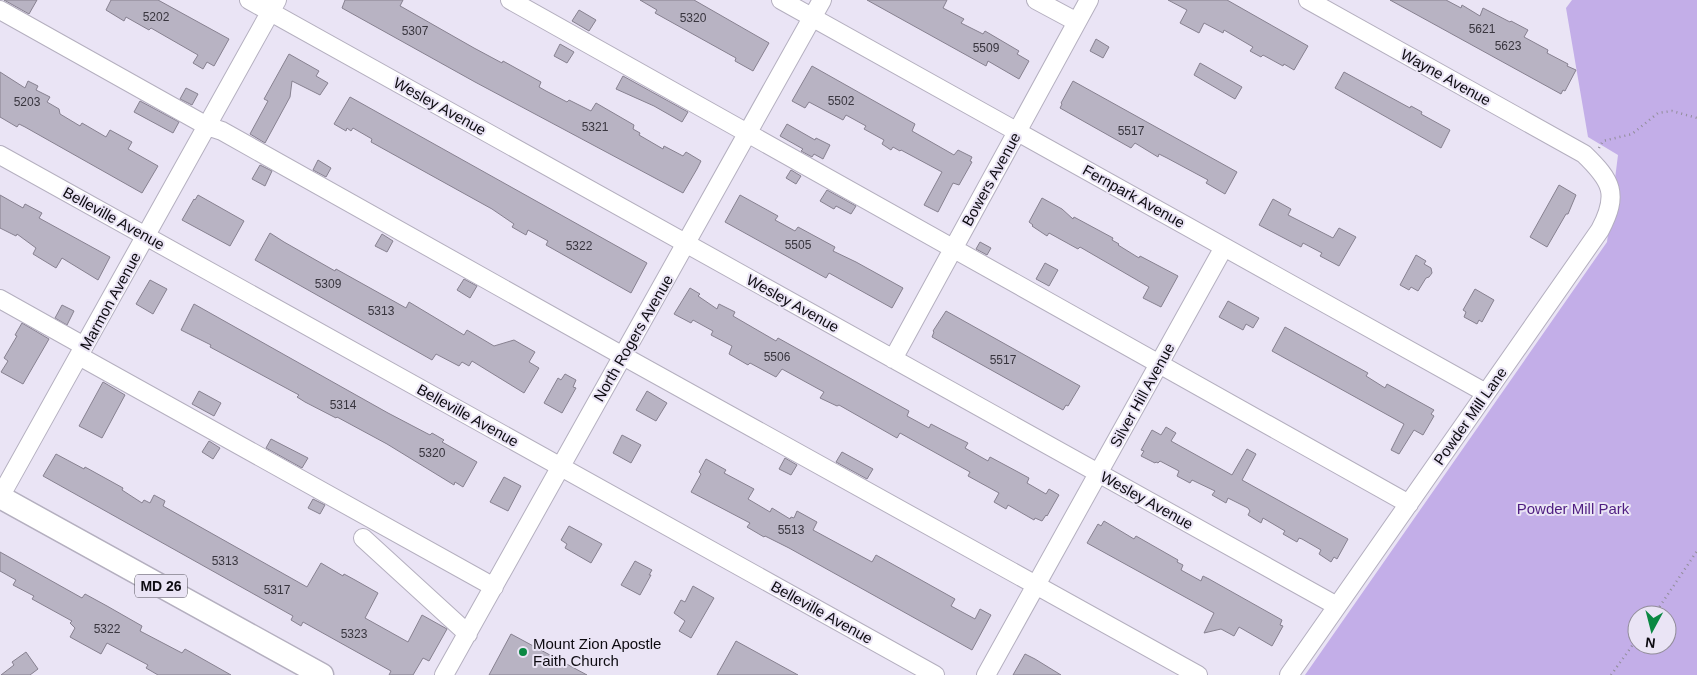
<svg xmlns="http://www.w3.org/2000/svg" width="1697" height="675" font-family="Arial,sans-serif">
<rect width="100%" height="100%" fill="#eae4f5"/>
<path fill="#c3aee8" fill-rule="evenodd" d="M1572,0H1697V675H1305L1607,242L1618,155L1588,137L1566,8ZM1637,615H1667V645H1637Z"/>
<path fill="#b8b3c3" stroke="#878190" d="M4,0H37L29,14Z
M111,0H158L229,39L214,66L207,62L203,69L193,63L198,55L151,28L149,30L126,17L124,21L106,10Z
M345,0H403L400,6L402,7L474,48L502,63L503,61L541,82L539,87L546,91L567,102L569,100L591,111L596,103L634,125L633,129L640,133L639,135L663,149L664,146L683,156L686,152L701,161L697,169L683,193L475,82L342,8Z
M640,0H694L769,43L753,71L735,61L736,58L655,13L657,10Z
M867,0H947L943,8L964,19L961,23L983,34L985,31L1019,51L1017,54L1029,61L1019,79L988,61L986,66Z
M1168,0H1227L1308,46L1294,70L1284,64L1283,66L1263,55L1261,57L1250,51L1253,47L1224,30L1223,33L1204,23L1199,33L1180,23L1187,10Z
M1390,0H1446L1461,8L1462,5L1480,16L1483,8L1510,22L1511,21L1528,30L1524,37L1548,50L1547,53L1568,64L1567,66L1576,70L1565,91L1563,90L1561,94Z
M579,10L596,20L589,31L572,21Z
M1096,39L1109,47L1103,58L1090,51Z
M560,44L574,52L567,63L554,56Z
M289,54L319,71L316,76L328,83L320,95L292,81L290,97L265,143L250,134L268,101L264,99Z
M1200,63L1242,87L1235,99L1194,75Z
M812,66L915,124L912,131L954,155L958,150L972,157L970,161L972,162L959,185L953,183L938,212L924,205L942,172L901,150L900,151L893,147L891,150L882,144L884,140L864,129L866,126L846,115L843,120L809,102L805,108L792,101Z
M0,72L25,88L28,81L38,86L36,90L50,97L47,102L59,109L60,114L80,126L82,123L106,137L110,130L132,142L128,149L158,166L142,193L25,127L19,124L17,127L0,117Z
M1344,72L1410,108L1411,106L1422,112L1421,114L1450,130L1441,148L1335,88Z
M623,76L688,112L682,122L654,106L616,89Z
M1073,81L1237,172L1225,194L1206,183L1208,180L1167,158L1159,154L1158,157L1135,143L1131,148L1060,108L1062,104L1061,103Z
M186,88L198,94L192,105L180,99Z
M350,97L647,263L631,293L546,245L548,241L528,230L526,235L512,227L514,224L492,209L371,142L372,139L353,128L351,131L347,128L346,131L334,124Z
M140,101L179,122L173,133L134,112Z
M787,124L815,140L816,138L830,145L823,159L814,154L812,157L801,151L803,149L780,136Z
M318,160L331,168L326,177L313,170Z
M260,165L272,171L265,186L252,179Z
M791,170L801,176L796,184L786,178Z
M1559,185L1576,195L1568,214H1566L1547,247L1530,237Z
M827,190L856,206L851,214L836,206L834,209L832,208L820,201Z
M0,195L23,208L25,204L42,213L39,218L110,257L98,280L62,258L56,268L33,254L36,248L17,234L16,236L0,228Z
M198,195L244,221L230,246L182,220L194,199L195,200Z
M740,195L778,216L775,220L795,231L798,227L835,247L833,251L856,262L903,288L892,308L829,273L826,278L725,222Z
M1042,198L1062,209L1073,219L1074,217L1113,238L1112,240L1119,244L1118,245L1139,258L1140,256L1178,276L1161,307L1143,298L1149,287L1080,247L1078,249L1049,233L1047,236L1032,226L1033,225L1029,222Z
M1273,199L1291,209L1288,215L1333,238L1339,228L1356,237L1339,266L1320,256L1322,253L1303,243L1301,247L1259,225Z
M270,233L284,242L335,271L336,269L406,308L409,302L464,335L467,330L494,346L514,340L535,352L529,362L539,368L524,393L472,361L469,366L462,362L459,366L436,354L432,360L255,260Z
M382,234L393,241L387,252L375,246Z
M980,242L991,248L987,255L976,249Z
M1416,255L1426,261L1424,264L1431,268L1432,273L1429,277L1426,278L1418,291L1411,287L1409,290L1400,285Z
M1045,263L1058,270L1049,286L1036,279Z
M464,279L477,286L470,298L457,290Z
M150,280L167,289L153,314L136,304Z
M690,288L700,294L698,296L717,309L719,304L735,312L733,316L776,341L778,338L909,411L907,416L929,428L931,424L952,435L968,443L965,448L988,461L990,457L1018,472L1029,478L1027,483L1046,494L1049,489L1059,495L1047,516L1046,515L1042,521L1035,518L1034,520L1008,505L1006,509L994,502L999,493L968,476L970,472L900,433L897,438L839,405L837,406L820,398L824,392L782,369L776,377L750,363L748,365L729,354L732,346L711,335L713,331L693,320L691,323L674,314Z
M1475,289L1494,300L1482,322L1479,320L1477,324L1464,317L1466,312L1463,310Z
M1228,301L1259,318L1253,328L1246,324L1243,330L1219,317Z
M194,304L388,413L430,435L432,433L444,440L442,442L477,462L463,487L455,482L454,485L387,444L337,417L336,418L305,402L297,397L299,395L210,347L211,345L181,330Z
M62,305L74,311L67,325L55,318Z
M946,311L1080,386L1068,406L1066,405L1063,410L932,337L934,332L933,331Z
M22,323L49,339L23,384L1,372L8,361L4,358L17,336L15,335Z
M1285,327L1368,373L1366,376L1385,388L1387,384L1434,410L1431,414L1434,416L1423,435L1414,430L1399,454L1391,450L1404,424L1272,351Z
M565,374L576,380L573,387L576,388L562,413L544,403L558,378L561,380Z
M103,382L125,395L102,438L79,426Z
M199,391L221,403L214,416L192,404Z
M647,391L667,403L656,421L636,410Z
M1166,427L1176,433L1171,441L1232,475L1247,449L1256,454L1242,480L1348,539L1337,559L1334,557L1331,562L1319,554L1321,550L1302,539L1299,538L1297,542L1283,534L1285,531L1263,518L1261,523L1248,515L1250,511L1248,508L1228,498L1226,503L1212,495L1215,491L1192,480L1190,483L1177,476L1179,471L1160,461L1158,463L1156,462L1155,463L1141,456L1144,451L1141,450L1152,430L1161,435Z
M622,435L641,445L631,463L613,453Z
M271,439L308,458L302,468L266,448Z
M209,441L220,448L213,459L202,452Z
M842,452L873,469L867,479L836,462Z
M56,454L84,469L85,467L114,483L123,488L122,490L142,503L144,500L150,503L154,495L165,501L163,506L307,587L321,563L343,576L344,574L355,580L378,593L365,618L408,642L422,615L447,629L429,661L423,658L413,675H389L391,671L303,622L301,626L291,620L293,616L43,476Z
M785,458L797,465L791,475L779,469Z
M706,459L726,470L724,473L754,489L748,499L770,512L772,508L790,519L791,517L794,518L797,511L817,522L813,530L872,562L876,555L921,580L955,599L951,606L975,619L980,609L991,615L972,650L789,548L765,536L764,537L747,527L750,523L691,492L701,474L699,472Z
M504,477L521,486L508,511L490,502Z
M313,499L325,505L320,514L308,508Z
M1104,521L1134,539L1136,536L1178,560L1177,562L1183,565L1181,570L1201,581L1203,576L1209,579L1282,620L1280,625L1283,626L1272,646L1239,627L1234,636L1221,629L1204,633L1214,613L1087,543L1098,524L1101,526Z
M569,526L602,544L591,563L565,548L567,544L561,540Z
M0,552L82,598L85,594L107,606L142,626L140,631L182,653L185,649L231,675H158L146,668L148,665L107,643L101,654L70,637L75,628L70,623L72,621L32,599L34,596L13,585L16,580L0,571Z
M635,561L652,570L649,575H651L640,595L621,585Z
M693,586L714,598L691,638L679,631L685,621L674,613L681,600L685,602Z
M511,634L587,675H489Z
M736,641L798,675H717Z
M26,652L38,669L30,675H1L14,665L12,662Z
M1025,654L1035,659L1061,675H1013Z"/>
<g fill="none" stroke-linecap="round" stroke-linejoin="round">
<defs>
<path id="minor" d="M249,0L1337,606
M510,0L1409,504
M781,0L1486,393
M1036,0L1077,22
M0,10L207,126L222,131L623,356L1198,675
M0,155L935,675
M0,299L84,346
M79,356L494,587
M893,359L1089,0
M0,497L277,0
M363,538L468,634
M444,675L822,0
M986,675L1224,247
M1289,675L1600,230C1619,194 1612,181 1584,154L1308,0"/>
<path id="major" d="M0,497L322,675"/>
</defs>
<use href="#minor" stroke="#b4afbf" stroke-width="20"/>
<use href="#major" stroke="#b4afbf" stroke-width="25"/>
<path stroke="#918d99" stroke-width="2.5" stroke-dasharray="1 4" stroke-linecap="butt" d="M1599,148L1603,141L1632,134L1658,113L1672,111L1697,118
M1654,615L1697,551
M1611,675L1637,639"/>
<use href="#minor" stroke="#fff" stroke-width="18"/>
<use href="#major" stroke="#fff" stroke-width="22"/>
</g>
<circle fill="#0b8843" stroke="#eae4f5" stroke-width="2" cx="523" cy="652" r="5"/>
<g text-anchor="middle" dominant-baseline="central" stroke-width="4" stroke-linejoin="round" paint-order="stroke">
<g font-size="12" fill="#38353e">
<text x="156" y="17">5202</text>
<text x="693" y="18">5320</text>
<text x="1482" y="29">5621</text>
<text x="415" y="31">5307</text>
<text x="1508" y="46">5623</text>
<text x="986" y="48">5509</text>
<text x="841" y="101">5502</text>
<text x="27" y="102">5203</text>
<text x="595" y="127">5321</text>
<text x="1131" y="131">5517</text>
<text x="798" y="245">5505</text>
<text x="579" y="246">5322</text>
<text x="328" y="284">5309</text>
<text x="381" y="311">5313</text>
<text x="777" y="357">5506</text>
<text x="1003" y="360">5517</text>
<text x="343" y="405">5314</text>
<text x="432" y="453">5320</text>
<text x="791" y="530">5513</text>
<text x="225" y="561">5313</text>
<text x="277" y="590">5317</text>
<text x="107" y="629">5322</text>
<text x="354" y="634">5323</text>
</g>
<rect fill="#eae4f5" stroke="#4f4c55" stroke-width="1" x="135" y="574.5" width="52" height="23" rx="4"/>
<g font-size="14" font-weight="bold" fill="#0d0b11">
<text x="161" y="586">MD 26</text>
</g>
<g font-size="15" fill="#0d0b11" stroke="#eae4f5">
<text transform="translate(1446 77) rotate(29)">Wayne Avenue</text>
<text transform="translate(440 106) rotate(29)">Wesley Avenue</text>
<text transform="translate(991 179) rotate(-61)">Bowers Avenue</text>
<text transform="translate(1134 196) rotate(29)">Fernpark Avenue</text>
<text transform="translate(114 218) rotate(29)">Belleville Avenue</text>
<text transform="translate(110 301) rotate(-61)">Marmon Avenue</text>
<text transform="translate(793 303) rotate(29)">Wesley Avenue</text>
<text transform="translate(633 338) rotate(-60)">North Rogers Avenue</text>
<text transform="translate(1142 395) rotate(-61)">Silver Hill Avenue</text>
<text transform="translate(468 415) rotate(29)">Belleville Avenue</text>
<text transform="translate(1470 416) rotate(-55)">Powder Mill Lane</text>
<text transform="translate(1147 500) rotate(29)">Wesley Avenue</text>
<text transform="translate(822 612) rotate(29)">Belleville Avenue</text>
</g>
<g font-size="15" fill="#4e1d81" stroke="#eae4f5">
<text x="1573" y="508">Powder Mill Park</text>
</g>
<g font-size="15" fill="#0d0b11" stroke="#eae4f5" text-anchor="start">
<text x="533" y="643">Mount Zion Apostle<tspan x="533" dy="17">Faith Church</tspan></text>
</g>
</g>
<g transform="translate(1652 630) rotate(187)"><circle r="24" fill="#eae4f5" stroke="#928d9a"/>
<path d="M0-4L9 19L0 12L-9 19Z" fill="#0b8843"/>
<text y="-8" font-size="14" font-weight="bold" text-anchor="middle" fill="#0d0b11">N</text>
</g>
</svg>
